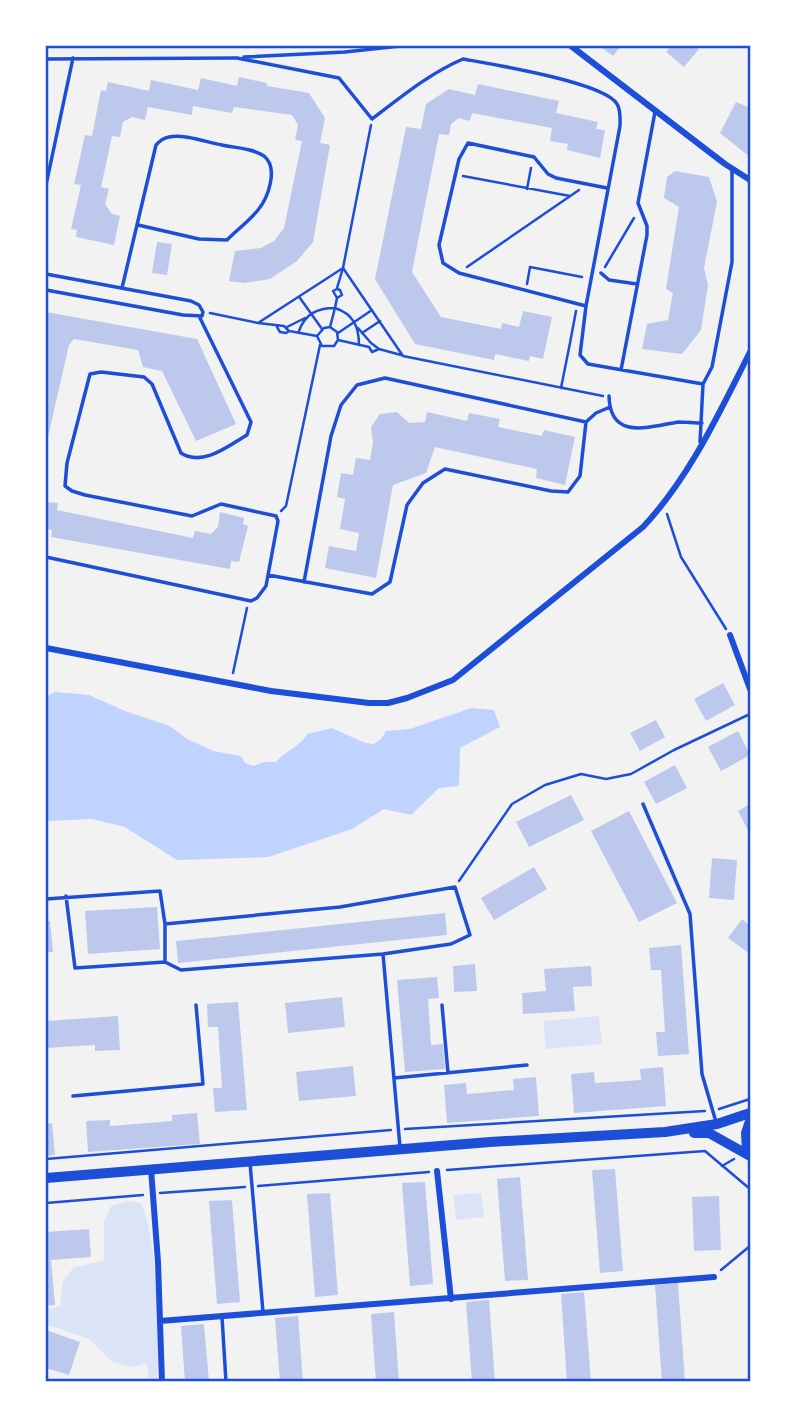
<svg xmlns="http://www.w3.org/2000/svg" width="796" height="1427" font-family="Helvetica,sans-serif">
<rect width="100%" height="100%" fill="#f2f2f2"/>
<path fill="#dbe4f7" d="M599,1016L602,1044L546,1049L543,1021Z
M481,1193L484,1217L456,1220L453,1195Z
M128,1201L141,1203C158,1237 159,1340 157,1381H149L147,1363L133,1367L112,1362L89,1339L46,1324V1310L60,1306L63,1282L73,1268L104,1260V1222L111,1206Z"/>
<path fill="#bfd3fe" d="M55,692L89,695L125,711L170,726L187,739L213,751L241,756L245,763L253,766L264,762H276C285,751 302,745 307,734L332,728L365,743L374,744L382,738L386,731L410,729L471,708L494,710L500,727L460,748L459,786L439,788L411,815L384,809L352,829L268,857L177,860L125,827L92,819L46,821V697Z"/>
<path fill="#bdc9ec" d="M599,46H621L613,56Z
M671,46H694L699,49L684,67L666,52Z
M239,77L267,83V86L309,93L325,118L320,143L330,145L313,242L297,261L270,279L244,283L229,281L235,251L261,248L274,241L284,228L302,141L295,140L298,125L292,115L234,107L232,113L193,106L192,115L148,107L145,120L132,117L123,122L120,137L112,136L101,187L109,189L105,204L112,214L120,216L114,245L76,237L77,230L71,229L81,185L74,184L85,135L92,136L101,90L106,91L108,82L149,91L151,80L198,90L201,78L237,86Z
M478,84L559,101L556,113L598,122L596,129L605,130L600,158L567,150L568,144L550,141L552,128L472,113L470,121L459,118L451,124L449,135L439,134L412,272L441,317L501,329L502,323L519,327L523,311L552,317L543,359L530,356L529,361L495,354L494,360L415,344L375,279L406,127L421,129L426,104L449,89L475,95Z
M736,102L750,108V157L720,133Z
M675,171L709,177L717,202L704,268L708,285L701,330L682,354L642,349L647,324L668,320L673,293L666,289L679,207L664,198L667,177Z
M157,242L172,244L167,275L152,273Z
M46,312L197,339L236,424L196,441L162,371L143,367L138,350L74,339L69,345L46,445Z
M397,412L409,423L425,422L427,412L467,421L469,413L500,419L498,427L542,436L544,430L575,437L565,485L536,478L537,469L435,447L426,473L393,485L376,578L325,568L329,546L356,551L359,533L340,529L345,499L337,497L341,473L353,475L356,458L370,460L373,443L371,427L380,414Z
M46,502L58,503L57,510L193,538L195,531L211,534L218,527L220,512L244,518L243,524L248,526L239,562L231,561L230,569L51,537L52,530L46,529Z
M723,683L735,705L706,721L694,699Z
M656,720L665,737L640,751L630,733Z
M738,731L750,755L721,771L708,747Z
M675,765L687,788L656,804L644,782Z
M571,795L584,820L529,847L516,822Z
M750,804V828L748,830L738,811Z
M629,811L677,903L639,922L591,831Z
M712,858L737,860L734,900L709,898Z
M534,867L547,889L494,920L481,898Z
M157,907L160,949L88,954L85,911Z
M445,913L447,935L178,963L176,941Z
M742,919L750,926V954L728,938Z
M46,921H50L53,952H46Z
M681,945L689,1054L658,1056L656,1032H665L661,970H651L649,948Z
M475,964L477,991L454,992L453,966Z
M591,966L592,986L573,987L575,1011L523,1014L522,993L546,991L544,969Z
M437,977L439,998L428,999L431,1045L443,1044L445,1069L405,1072L397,980Z
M342,997L345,1027L288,1033L285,1003Z
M238,1002L247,1110L215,1112L213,1088H222L218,1027H208L207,1004Z
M118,1016L120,1050L95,1051V1045L46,1048V1021Z
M353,1066L356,1096L299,1101L296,1072Z
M663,1067L666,1106L574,1113L571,1074L594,1072L595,1083L641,1080L640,1069Z
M536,1077L539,1116L447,1123L444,1085L466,1083L467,1094L514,1090L513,1079Z
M197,1113L200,1144L88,1152L86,1121L110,1120V1126L172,1121V1115Z
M52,1123L55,1155L46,1156V1124Z
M615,1169L623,1271L600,1273L592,1170Z
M520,1177L528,1280L505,1281L497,1179Z
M425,1182L433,1284L410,1286L402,1183Z
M330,1193L338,1295L315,1297L307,1194Z
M719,1196L721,1250L694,1251L692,1197Z
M232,1200L240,1302L217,1304L209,1201Z
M89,1229L91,1257L51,1260L55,1305L46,1306V1232Z
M678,1283L685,1382H662L655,1285Z
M584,1292L591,1382H567L561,1294Z
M489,1300L495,1382H472L466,1302Z
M394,1312L399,1382H376L371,1314Z
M298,1316L303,1382H280L275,1318Z
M204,1324L209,1382H185L181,1326Z
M46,1330L80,1342L69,1375L46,1368Z"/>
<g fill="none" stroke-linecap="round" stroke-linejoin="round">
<path stroke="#1d4ed8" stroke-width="2.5" d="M371,125L343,268L403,356L603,396
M463,176L570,196
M527,189L531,168
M467,267L579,190
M605,267L634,218
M527,284L530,267L582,277
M337,288L343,268
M300,298L322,329
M337,298L342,295L340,290L337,289L333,291L337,298L335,308C353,314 359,326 359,345
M210,313L258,323L343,268
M258,323L284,326L289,331L317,336L322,346H334L338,340L369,347L372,352L379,349L401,355
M277,327L280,332L286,333L289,331
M287,327L305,318
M358,328L371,343L379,349
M299,331C305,314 317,308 335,308L330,327
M338,333L372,310
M362,333L380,321
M317,336L324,328L330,327L337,332L338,340
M570,343L576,311
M561,388L570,343
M281,511L286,506L320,345
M667,514L681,557L726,629
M233,673L247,608
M459,881L512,804L545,785L581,774L606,779L631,774L674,750L750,714
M719,1109L750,1099
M405,1129L705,1111
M46,1159L391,1130
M722,1166L734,1159
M447,1170L705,1151L750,1189
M258,1186L429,1172
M160,1193L245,1187
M46,1203L143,1195
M721,1270L750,1246"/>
<path stroke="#1d4ed8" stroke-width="3.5" d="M244,57L345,52L400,46
M237,58L339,78L372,119C401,97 430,73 463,59C491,64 604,82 617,104C621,110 620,119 620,126L586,306L580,355L588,364L703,384L700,442
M46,59L236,58
M46,185L73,58
M601,273L609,280L637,284
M46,274L191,301L199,305L203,312L202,316L183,315L46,290
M122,288L156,145C160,141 163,138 169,137C186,134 205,142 222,145C235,148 252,148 264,156C279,168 268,198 258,210C249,221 237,230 227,240L199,239L138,225
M586,306L459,273L443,263L439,245L459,159L468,143L534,157L548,174L556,178L607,188
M621,370L647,235V226L638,203L655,112
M703,384L712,367L732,262V169
M609,396C610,442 651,426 679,422C686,422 695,423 702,423
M46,557L251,601L257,598L266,586L278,521L276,516L221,504L192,516L85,495L72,491L65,486L67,463L90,374L101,372L144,377L152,384L181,453C203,467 228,446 247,435L251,422L199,316
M268,575L372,594L390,582L407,505L423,483L445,469L551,491L568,492L580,476L586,422L596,413L610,407
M304,582L331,436L341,405L357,385L385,378L586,422
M643,804L690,914L702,1074L716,1122
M66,896L75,968L165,962L181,970L383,954L451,944L470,935L455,887L340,907L165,924
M46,899L160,891L165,924V962
M383,954L400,1147
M442,1005L448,1073
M394,1078L527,1065
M73,1096L203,1084L196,1005
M250,1163L263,1312
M222,1317L226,1382"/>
<path stroke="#1d4ed8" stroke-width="6" d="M571,46L725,164L750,180
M730,635L750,689
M46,648L271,691L369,703H388L407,698L453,680L643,527C690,477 719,413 750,352
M151,1169L158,1262L162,1382
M437,1171L451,1299
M160,1321L714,1277"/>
<path stroke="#1d4ed8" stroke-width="10" d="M694,1133H709L750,1156
M747,1152L746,1133L750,1121
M46,1178L490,1142L665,1132L717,1124L750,1113"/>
</g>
<rect width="796" height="1427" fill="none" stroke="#ffffff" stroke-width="94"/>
<rect x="47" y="47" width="702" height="1333" fill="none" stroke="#1d4ed8" stroke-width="2.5"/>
</svg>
